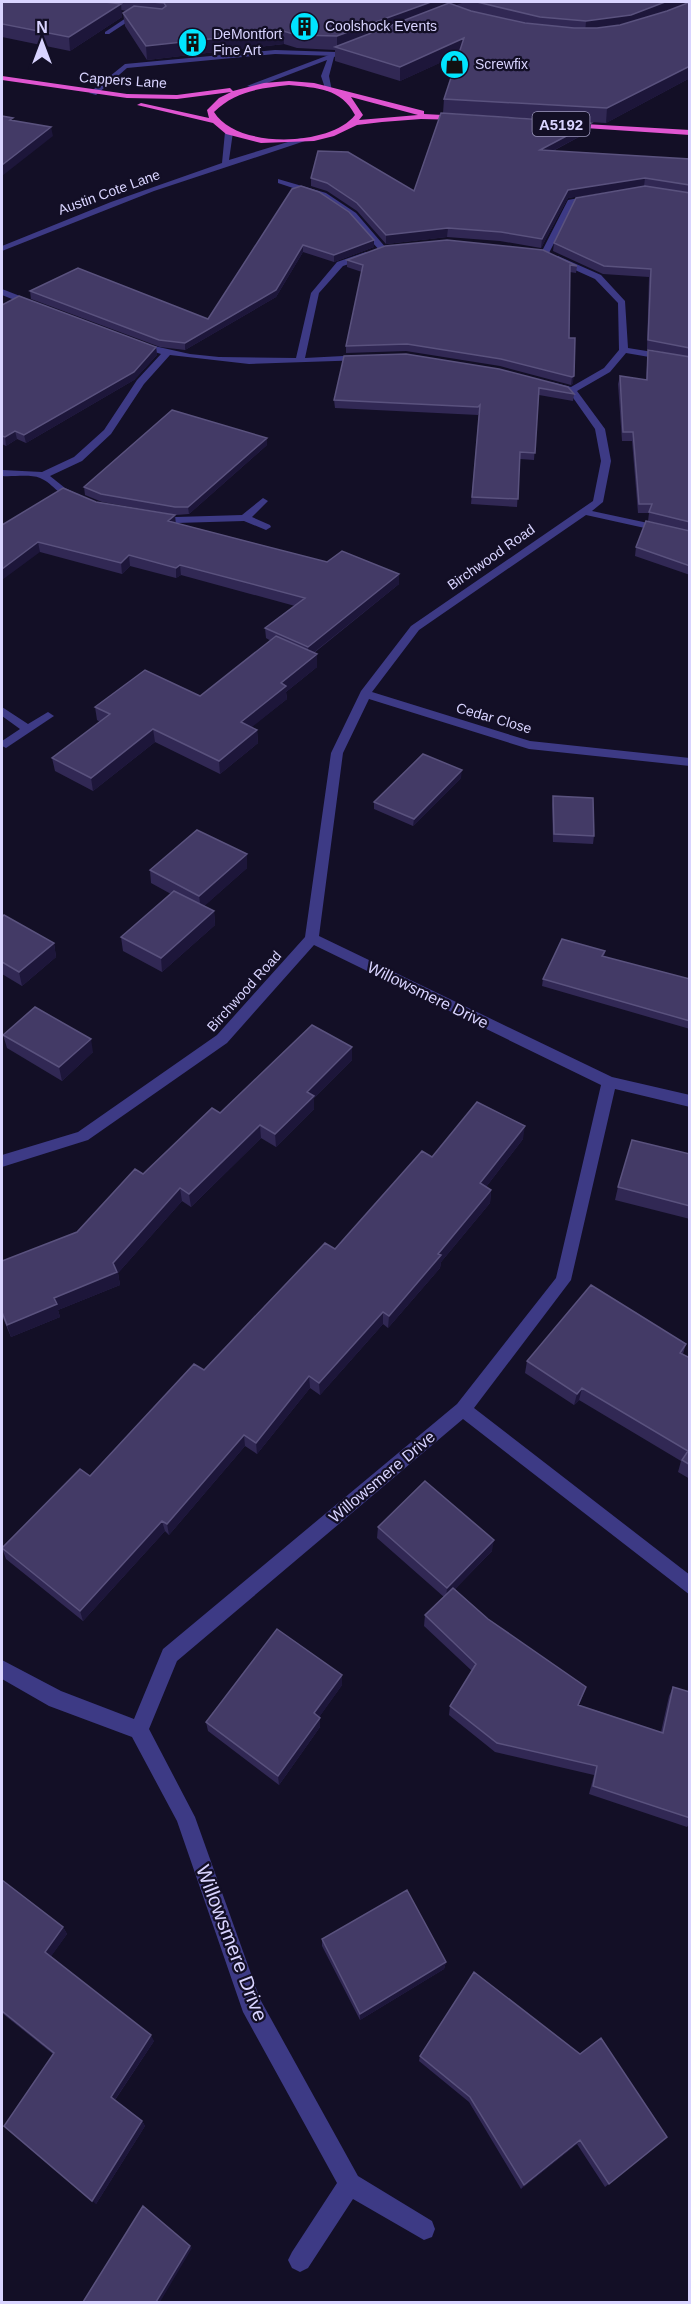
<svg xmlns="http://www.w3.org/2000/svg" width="691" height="2304" font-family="Helvetica,sans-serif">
<rect width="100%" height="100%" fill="#130f26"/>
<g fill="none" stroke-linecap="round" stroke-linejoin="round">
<path fill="#3d3a85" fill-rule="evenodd" d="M132,14L144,16L135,17L109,34H105V32Z
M275,50L336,52L339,54L336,56L275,54L127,68L96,95L89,93L125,64Z"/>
<path fill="#3d3a85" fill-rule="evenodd" d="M350,47L355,48L334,57L329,76L332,91H326L321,76L327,60L254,88L247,86Z
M278,179L326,193L356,213L387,249L380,251L350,217L320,197L278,183Z
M595,195L599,197L598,199L574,204L549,253L542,255L541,253L568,200Z
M366,252L370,255L369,257L343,266L319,293L305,358L362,355L365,356V360L249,364L170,355L144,384L111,434L82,461L50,476L65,488L82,496V500C63,503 55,484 40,478C30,474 13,477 2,476V470L42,472L74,457L104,430L137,380L161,354L136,346V342L190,354L219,357L296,358L311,293L337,262Z
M558,256L601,275L625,301L628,348L690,358V364L626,353L610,372L577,391L605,429L611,461L603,502L592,511L690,532V538L586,515L419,630L372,692L530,741L690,758V766L529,749L369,699L343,753L319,936L612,1077L690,1095V1107L615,1089L571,1280L474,1408L690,1575V1595L463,1419L177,1661L149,1729L195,1817L260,1999L358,2176L432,2221L435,2229L432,2237L424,2240L353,2199L308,2268L300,2272L292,2268L288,2260L292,2252L337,2183L243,2012L177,1821L132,1737L49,1706L2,1679V1660L61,1691L134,1719L163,1649L457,1404L556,1278L601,1085L314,945L227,1043L88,1140L2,1167V1155L78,1132L217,1035L305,937L331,753L361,691L411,626L593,501L601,461L595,429L569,392L546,385L551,382L571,387L604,368L619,350L618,303L595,279L555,261L554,259Z
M2,289L38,303L39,305L32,307L2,295Z
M263,498L268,501L252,517L270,525L271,527L266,530L244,521L176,523L151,517L156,514L176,517L242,515Z
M2,707L28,724L48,712L54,716L6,748L2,746V741L20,729L2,716Z"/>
<path fill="#3d3a85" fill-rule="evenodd" d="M229,130L233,132L229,160L301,138L308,140L154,191L2,251V246L111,202L222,163L225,132Z"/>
<path fill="#e055d1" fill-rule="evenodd" d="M2,76L127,94L177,95L230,88L233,91L264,83L289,81L314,83L424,111V114L461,116L465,118L461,120L421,119L382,122L357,125L334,136L314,141L261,143L226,134L213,123L137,105L141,103L209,118L207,110L219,98L231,92L177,99L127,98L2,80ZM289,85C317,88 341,88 355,115C330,147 236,149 214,112C235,91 261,88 289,85ZM351,97L418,115L359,120L363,115Z
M567,123L690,130V135L570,127L566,125Z"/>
</g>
<path fill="#312854" d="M2,2H690V78L606,123L443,113L444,99L459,54L400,81L335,61V50L297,48L284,44L147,60L125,26L123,13L127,11L121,10L122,17L70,51L2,37Z
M591,123L590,131L553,151L690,159V575L635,556L636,547L675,528L648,521L649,513H638L632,441H622L618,384L620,376L646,380L648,350L683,356L647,349L649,277L603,274L553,251L554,243L657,188L644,186L568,198L541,248L500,241L447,237L386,244L357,211L327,191L311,186V178L414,191Z
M292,189L374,240V247L334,262L303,252L276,297L185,350L160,347L31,299L30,291L208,319Z
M347,260L577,266L576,273L570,272L569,338L573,383L571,385L500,366L406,351L346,353V346L362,272L347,267Z
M2,305L156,347L157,355L134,380L26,443L17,439L6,446L2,444Z
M344,356L574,394L573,401L539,395L534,460L520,459L517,507L471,504L479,413L478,415L335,408L334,400Z
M267,445L189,514L176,515L102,502L85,495L84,487Z
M96,502L327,562L399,574V584L314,653L317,654V667L286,692L287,699L251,727L257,730L258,743L220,774L155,742L93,791L55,771L52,758L100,722L97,720L95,707L200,696L271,641L266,638L265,628L295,606L181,575L176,578L130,566L122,574L40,552L2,525Z
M461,778L413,826L374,809V802Z
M553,796L594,836L593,844L553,842L552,804Z
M247,868L204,906L214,911L215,925L162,972L123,951L121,937L171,894L151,883L150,870Z
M2,917L54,943L56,957L22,986L2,974Z
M605,951L604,957L690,979V1029L542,986L543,979Z
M3,1035L93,1052L62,1081L7,1048Z
M352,1047V1060L314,1098V1109L276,1147L261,1138L191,1207L182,1201L118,1273L120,1285L58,1310L60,1317L11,1337L2,1316V1261L77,1232L143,1174L220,1113Z
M523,1139L486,1187L491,1190L490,1203L441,1262L440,1268L388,1328L383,1324L320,1395L310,1388L257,1454L245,1446L169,1535L165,1531L83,1621L6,1559L2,1548L90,1476L335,1249L432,1157Z
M690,1154V1219L615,1200L618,1187Z
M686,1344L683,1354L690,1358V1479L678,1472L681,1461L579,1400L574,1405L525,1373L527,1361Z
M378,1527L492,1551L455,1589L488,1619L586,1687L579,1705L661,1732L669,1696L673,1687L690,1692V1823L687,1827L589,1794L594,1775L495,1752L449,1715L450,1706L472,1671L424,1626L425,1615L444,1597L377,1538Z
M342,1685L319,1717L320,1727L279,1785L208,1731L206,1722Z
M2,1880L63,1927L67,1934L51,1956L154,2041L115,2100L142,2121L145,2126L96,2204L53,2054L2,2013Z
M322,1939L446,1962L444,1969L360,2020L322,1946Z
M420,2056L667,2137L605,2187L577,2144L521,2189L469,2102L419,2061Z"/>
<path fill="#1d163a" d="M431,2H462V3L341,48L337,47V36Z
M665,2H690L629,29L585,34L586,21Z
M121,4L122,17L70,51L69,37Z
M283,31L284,44L147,60L146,46Z
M464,38V52L400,81V67Z
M690,66V78L606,123L607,108Z
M591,123L590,131L539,158L540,150Z
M51,127L53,136L2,176V165Z
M645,178L644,186L568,198L541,248L542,239L568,190Z
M448,228L447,237L386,244V235Z
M374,240V247L334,262V255Z
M303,245V252L276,297L185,350V343Z
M156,347L157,355L134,380L26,443L24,435Z
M574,376L573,383L571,385L572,377Z
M15,431L17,439L6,446L5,437Z
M267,438V445L189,514L188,507Z
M175,515L176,525L168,521Z
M38,542L40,552L2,580V569Z
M129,555L130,566L122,574L121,563Z
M180,565L181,575L176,578V568Z
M399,574V584L308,657V647Z
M317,654V667L286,692L287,699L242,735L241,722L281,683Z
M153,729L155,742L93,791L91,778Z
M257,730L258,743L220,774L219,761Z
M462,770L461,778L413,826L414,819Z
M247,854V868L201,909L199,896Z
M214,911L215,925L162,972L161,958Z
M54,943L56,957L22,986L19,972Z
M91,1039L93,1052L62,1081L59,1067Z
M352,1047V1060L314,1098V1109L276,1147L275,1134L307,1092Z
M260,1125L261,1138L191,1207L189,1194Z
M525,1126L523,1139L479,1196L480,1183Z
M180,1188L182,1201L118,1273L120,1285L58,1310L60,1317L11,1337L7,1325L113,1263Z
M491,1190L490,1203L441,1262L440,1268L388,1328L389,1316L438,1254Z
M383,1312V1324L320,1395L319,1383Z
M309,1376L310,1388L257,1454L256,1443Z
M582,1388L579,1400L574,1405L577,1394Z
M244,1435L245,1446L169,1535L167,1524Z
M162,1521L165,1531L83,1621L80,1611Z
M494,1540L492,1551L446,1598L447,1588Z
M342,1675V1685L315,1723L314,1713Z
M320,1718V1727L279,1785L278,1776Z
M63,1927L67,1934L50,1958L45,1952Z
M446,1962L444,1969L360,2020V2014Z
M151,2035L154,2041L114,2101L111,2097Z
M142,2121L145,2126L96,2204L92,2201Z
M580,2140L577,2144L521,2189L524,2185Z
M190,2246L192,2248L160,2302H156Z"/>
<path fill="#433a66" stroke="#5a527e" stroke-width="1.5" d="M2,2H105L121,4L69,37L2,24Z
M152,2H431L337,36L297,35L283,31L146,46L123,13L134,6L162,9L166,6L164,3Z
M477,2H665L631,15L586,21L540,17Z
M690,2V66L607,108L444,99L464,38L400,67L335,47L449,3L471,11L525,23L574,28H597L620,25L667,11Z
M441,113L591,123L540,150L690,159V185L645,178L568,190L542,239L501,232L448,228L386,235L357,203L327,183L311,178L318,151L348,152L414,191Z
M2,116L13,118L10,120L51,127L2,165Z
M301,186L319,192L349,212L374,240L334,255L303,245L276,290L185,343L159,340L30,291L78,268L208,319L292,189Z
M645,186L690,193V348L648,340L651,269L604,266L554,243L576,198Z
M447,240L543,250L577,266L570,265L569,338H575L574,376L572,377L501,359L407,344L346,346L363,265L347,260L385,246Z
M19,296L156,347L134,372L24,435L15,431L5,437L2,436V305Z
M648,350L690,357V522L649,512L652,504H639L633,432H623L620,376L647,380Z
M406,354L499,369L568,387L574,394L539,388L535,453L520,452L518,499L472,497L480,405L478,407L334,400L344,356Z
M172,410L267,438L188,507H175L101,494L84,487Z
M63,488L96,502L175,515L168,521L327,562L342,551L399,574L308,647L265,628L305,598L180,565L176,568L129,555L121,563L38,542L2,569V525Z
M646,521L690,531V566L636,547Z
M276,636L317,654L281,683L286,686L241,722L257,730L219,761L153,729L91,778L52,758L110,714L95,707L145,670L200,696Z
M423,754L462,770L414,819L374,802Z
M553,796L593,798L594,836L554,834Z
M197,830L247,854L199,896L150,870Z
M174,891L214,911L161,958L121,937Z
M4,915L54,943L19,972L2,962V917Z
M562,939L605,951L602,956L690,979V1021L543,979Z
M35,1007L91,1039L59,1067L3,1035Z
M312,1025L352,1047L307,1092L314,1096L275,1134L260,1125L189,1194L180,1188L113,1263L117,1272L54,1298L57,1304L7,1325L2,1312V1261L77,1232L135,1169L143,1174L212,1108L220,1113Z
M477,1102L525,1126L480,1183L491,1190L438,1254L441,1255L389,1316L383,1312L319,1383L309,1376L256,1443L244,1435L167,1524L162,1521L80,1611L2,1548L80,1469L90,1476L194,1364L204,1370L325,1243L335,1249L422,1151L432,1157Z
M632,1140L690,1154V1206L618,1187Z
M591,1285L686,1344L680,1353L690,1358V1465L682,1460L688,1451L582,1388L577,1394L527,1361Z
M425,1481L494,1540L447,1588L378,1527Z
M453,1588L488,1619L586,1687L578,1705L663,1733L673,1687L690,1692V1818L593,1786L597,1766L497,1743L450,1706L476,1664L425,1615Z
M277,1629L342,1675L314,1713L320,1718L278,1776L206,1722Z
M2,1880L63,1927L45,1952L151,2035L111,2097L142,2121L92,2201L4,2126L54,2053L2,2011Z
M407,1890L446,1962L360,2014L322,1939Z
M474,1972L580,2054L601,2038L667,2137L609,2184L580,2140L524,2185L470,2097L420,2056Z
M143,2206L190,2246L156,2302H83Z"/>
<defs>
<symbol id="building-disc" viewBox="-11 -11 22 22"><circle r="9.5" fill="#00e5ff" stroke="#130f26"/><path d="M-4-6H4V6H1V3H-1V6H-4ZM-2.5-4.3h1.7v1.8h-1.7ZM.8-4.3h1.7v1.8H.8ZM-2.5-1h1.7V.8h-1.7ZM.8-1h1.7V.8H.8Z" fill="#111"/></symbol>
<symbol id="shop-disc" viewBox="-11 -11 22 22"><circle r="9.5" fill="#00e5ff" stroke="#130f26"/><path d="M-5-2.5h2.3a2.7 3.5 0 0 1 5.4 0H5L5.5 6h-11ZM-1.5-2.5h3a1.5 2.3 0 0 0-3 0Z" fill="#111"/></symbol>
</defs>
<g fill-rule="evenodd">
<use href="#building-disc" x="288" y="10" width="33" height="33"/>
<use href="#building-disc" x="176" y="26" width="33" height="33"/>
<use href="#shop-disc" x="438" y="48" width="33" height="33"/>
</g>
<g text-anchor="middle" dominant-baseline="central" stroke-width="4.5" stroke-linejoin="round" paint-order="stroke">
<g font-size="14" fill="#d9d4ff" stroke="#130f26" text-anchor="start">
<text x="325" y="26">Coolshock Events</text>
<text x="213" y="34">DeMontfort<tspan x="213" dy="16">Fine Art</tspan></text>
<text x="475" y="64">Screwfix</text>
</g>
<g font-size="14" fill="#d9d4ff" stroke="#130f26">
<text transform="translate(123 80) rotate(4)">Cappers Lane</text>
<text transform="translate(109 192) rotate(-20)">Austin Cote Lane</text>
<text transform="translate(491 557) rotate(-35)">Birchwood Road</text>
<text transform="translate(494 718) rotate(16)">Cedar Close</text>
<text transform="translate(244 991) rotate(-48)">Birchwood Road</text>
</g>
<rect fill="#130f26" stroke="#9e99be" stroke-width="1.5" x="532.5" y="112" width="57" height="24" rx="4.5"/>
<g font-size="15" font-weight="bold" fill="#d9d4ff">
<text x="561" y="124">A5192</text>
</g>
<g font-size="16" fill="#d9d4ff" stroke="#130f26">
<text transform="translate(428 995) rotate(26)">Willowsmere Drive</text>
<text transform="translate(382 1477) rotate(-40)">Willowsmere Drive</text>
</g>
<g font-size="20" fill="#d9d4ff" stroke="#130f26">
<text transform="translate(232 1943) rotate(69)">Willowsmere Drive</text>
</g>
</g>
<rect width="691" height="2304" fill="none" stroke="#d9d4ff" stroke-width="6"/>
<g transform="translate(42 42)" stroke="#130f26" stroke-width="4.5" paint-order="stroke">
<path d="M0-4.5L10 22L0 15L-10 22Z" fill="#d9d4ff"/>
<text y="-9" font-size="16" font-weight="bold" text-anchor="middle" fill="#d9d4ff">N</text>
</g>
</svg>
